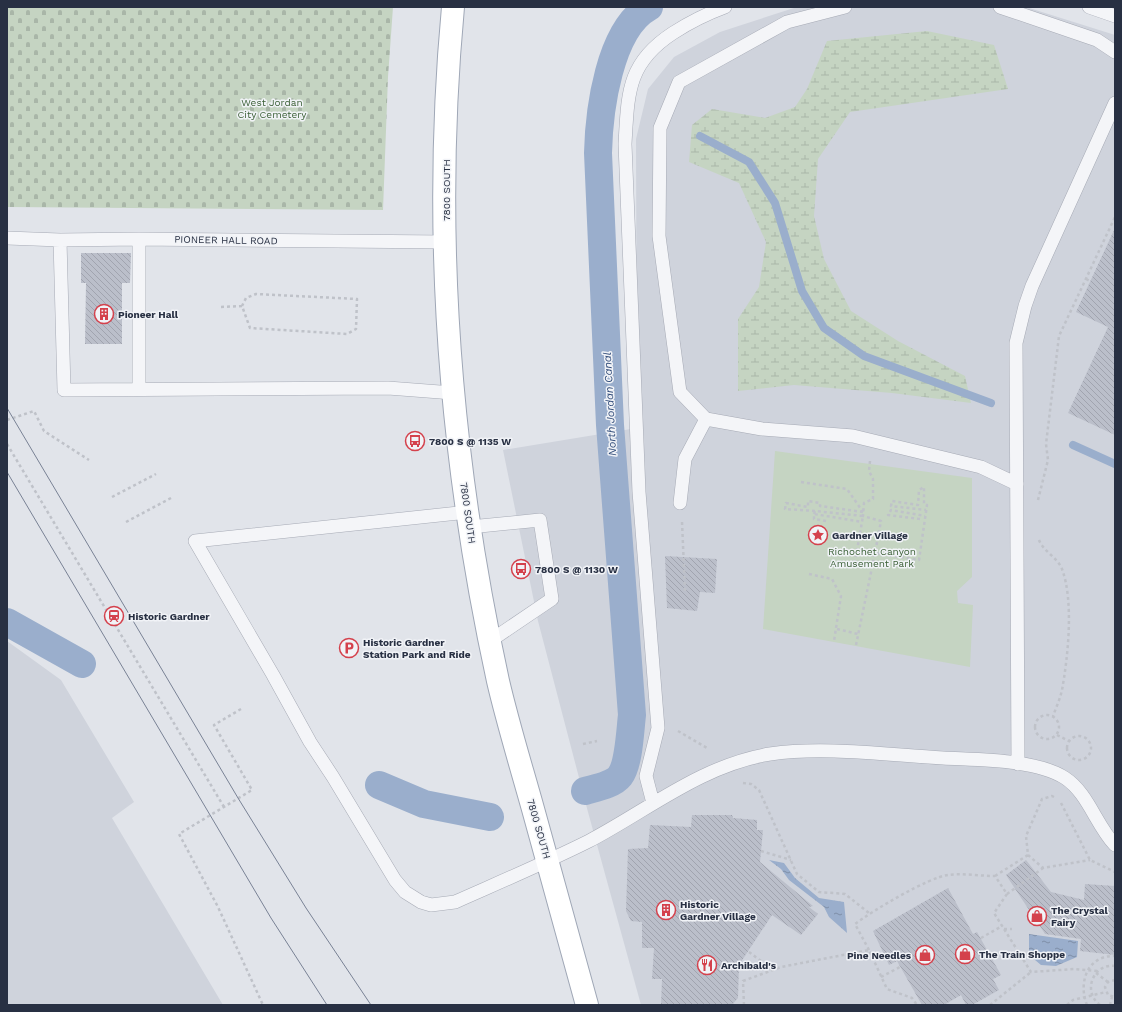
<svg xmlns="http://www.w3.org/2000/svg" width="1122" height="1012" font-family="'Work Sans',sans-serif">
<defs>
<pattern id="wetland-marsh" width="20" height="14" patternUnits="userSpaceOnUse"><rect width="20" height="14" fill="#c5d4c2"/><path d="M1 5h8M5 5V1M11 12h8M15 12V8" fill="none" stroke="#a9b6a8"/></pattern>
<pattern id="cemetery-stones" width="16" height="16" patternUnits="userSpaceOnUse"><rect width="16" height="16" fill="#c5d4c2"/><path d="M2 7V4a2 2 0 0 1 4 0v3zM10 15v-3a2 2 0 0 1 4 0v3z" fill="#a9b6a8"/></pattern>
<pattern id="water-ripples" width="26" height="14" patternUnits="userSpaceOnUse"><rect width="26" height="14" fill="#9aaecc"/><path d="M2 4q2-2 4 0t4 0M15 11q2-2 4 0t4 0" fill="none" stroke="#7e8ea7"/></pattern>
<pattern id="building-back-hatch" width="6" height="6" patternUnits="userSpaceOnUse"><rect width="6" height="6" fill="#bbbfca"/><path d="M-1 5l2 2M0 0l6 6M5-1l2 2" fill="none" stroke="#a1a4af"/></pattern>
</defs>
<rect width="100%" height="100%" fill="#e1e4ea"/>
<path fill="#cfd3dc" d="M797,7H1026L1115,35V1005H641L588,812L538,621L503,450L637,428L636,139L648,89L674,57L720,32Z
M7,641L61,680L134,802L112,818L223,1005H7Z"/>
<path fill="url(#wetland-marsh)" d="M927,31L994,45L1008,89L850,112L818,159L814,216L824,259L851,311L898,341L965,376L971,403L892,393L794,385L738,391V319L759,287L766,242L739,183L689,162L692,125L712,109L765,118L795,107L807,89L827,41Z"/>
<path fill="url(#cemetery-stones)" d="M7,7H393L388,77L383,210L7,207Z"/>
<path fill="#c5d4c2" d="M775,451L972,478V577L957,591L958,603L973,605L970,667L763,629Z"/>
<path fill="url(#water-ripples)" d="M769,860L784,863L795,878L819,898L844,902L847,933L829,917L824,907L789,880L781,869Z
M1029,934L1078,941L1077,957L1056,966L1041,965L1029,955Z"/>
<g fill="none" stroke-linecap="round" stroke-linejoin="round">
<path stroke="#9aaecc" stroke-width="8" d="M700,136L749,162L775,203L802,291L824,328L864,356L991,403
M1073,445L1115,464"/>
<path stroke="#9aaecc" stroke-width="28" d="M7,622L82,664
M379,785L424,804L490,817
M585,791C595,788 613,785 620,776C629,764 630,731 632,715L610,425L598,153C599,111 609,29 649,7"/>
</g>
<path fill="url(#building-back-hatch)" d="M1115,228V435L1068,413L1108,327L1076,312Z
M81,253H131L130,283H122V344H85L86,283H81Z
M665,556L717,559L715,593L700,592L697,611L667,608Z
M692,815H732L733,818L757,820V830H763L760,862L813,906L809,907L818,914L801,935L772,915L739,965L738,998L732,1005H661L662,979H652L654,948H642V922L631,921L626,911L628,849L648,848L650,825L691,827Z
M1026,860L1051,892L1084,900L1085,884L1115,886V955L1080,951L1081,939L1045,934L1006,875Z
M948,888L973,934L977,932L1001,975L993,979L999,990L972,1005H966L961,995L944,1005H922L897,961L889,965L873,931Z"/>
<g fill="none" stroke-linecap="round" stroke-linejoin="round">
<defs>
<path id="lane" d="M845,7L787,22L679,82L660,128L659,236L680,392L706,419L762,429L853,436L981,467L1017,484
M1000,7L1097,40L1115,52
M1089,7L1115,16
M7,238L60,240L139,239L445,242
M139,239V389
M60,240L64,390L388,388L453,393
M680,503L685,459L706,419
M468,512L195,541L273,675L310,742L333,777L395,880L405,892L421,902L431,905L455,902C500,882 545,863 589,841C648,810 702,765 770,754C824,746 888,755 943,758C977,760 1036,759 1065,778C1088,793 1096,825 1115,845
M470,527L540,520L552,599L490,641
M1018,764L1016,343L1025,306L1032,286L1115,103
M653,803L646,776L658,728L639,492L625,144C628,93 627,63 673,33C690,22 706,14 725,7"/>
<path id="primary" d="M453,7C432,232 450,461 498,681C508,724 521,766 533,809C551,874 569,940 587,1005"/>
</defs>
<use href="#lane" stroke="#a6aab5" stroke-width="14"/>
<use href="#primary" stroke="#9fa7b6" stroke-width="24"/>
<path stroke="#bfc2c9" stroke-width="2.5" stroke-dasharray="3 3" stroke-linecap="butt" d="M1086,279L1090,281
M221,307L242,306L250,328L347,334L356,329L357,299L256,294L246,298L242,306
M7,420L34,411L44,431L89,460
M7,444L224,807
M870,461L869,471L873,479V499L864,503L863,516L881,521L875,553
M801,482L847,489L863,512
M112,497L156,474
M1038,500L1048,460L1046,444L1059,336L1115,217
M815,511L785,509L786,503L808,507V501L820,503V506L863,512
M814,514L815,511L863,516L855,562
M920,519L888,515L891,510L925,516
M826,521L814,519V514L862,522
M126,522L171,498
M682,522L685,591
M1039,540C1043,551 1058,558 1062,569C1074,601 1068,657 1062,690C1060,699 1056,708 1053,716
M809,574L832,579L841,596L834,641
M837,629L858,634
M856,645L875,553L919,560L927,505L924,504V487L919,490L918,505L892,501L891,506L926,510
M241,709L214,725L252,790L179,834L218,907L263,1005
M1035 727a12 12 0 1 1 24 0a12 12 0 1 1-24 0Z
M678,731L707,748
M1057,735L1069,741
M1067 748a12 12 0 1 1 24 0a12 12 0 1 1-24 0Z
M583,744L597,741
M743,783L751,784L759,790L797,874L819,892L845,894L869,913
M1054,797L1052,796L1042,799L1026,836L1028,855L1043,868L1090,860
M1061,803L1090,860L1115,872
M761,851L791,860
M995,876L1028,855
M1007,894L1043,868
M1004,929H1012
M981,938L1002,926
M869,950L855,924C872,911 929,877 948,875C963,873 980,876 995,876L1007,894L994,913L1031,972L1074,969L1098,971
M749,952L773,970
M1096,973L1108,982
M881,977L900,967
M1115,980L1108,982L1105,987L1108,995L1115,997
M744,1005L743,981L781,967L869,950L887,989L912,998L917,1005
M990,1005L1031,972
M1067,1005L1073,1000L1106,992
M1087,1005C1078,983 1087,955 1115,956
M1100,1005C1082,992 1093,963 1115,966
M1110,1005L1112,997"/>
<use href="#lane" stroke="#f4f5f8" stroke-width="13"/>
<use href="#primary" stroke="#fff" stroke-width="22"/>
<path stroke="#798295" stroke-width="1" d="M7,408L238,798L306,908L371,1005
M7,472L271,918L327,1005"/>
</g>
<defs>
<symbol id="building-ring" viewBox="-11 -11 22 22"><circle r="9.5" fill="#f1f3f7" stroke="#d4414c" stroke-width="1.5"/><path d="M-4-6H4V6H1V3H-1V6H-4ZM-2.5-4.3h1.7v1.8h-1.7ZM.8-4.3h1.7v1.8H.8ZM-2.5-1h1.7V.8h-1.7ZM.8-1h1.7V.8H.8Z" fill="#d4414c"/></symbol>
<symbol id="bus-ring" viewBox="-11 -11 22 22"><circle r="9.5" fill="#f1f3f7" stroke="#d4414c" stroke-width="1.5"/><path d="M-5-6H5V4H4V6H2V4H-2V6H-4V4H-5ZM-3.5-4V0h7V-4ZM-3.5 1.2v1.5H-2V1.2ZM2 1.2v1.5H3.5V1.2Z" fill="#d4414c"/></symbol>
<symbol id="sight-ring" viewBox="-11 -11 22 22"><circle r="9.5" fill="#f1f3f7" stroke="#d4414c" stroke-width="1.5"/><path d="M0-6L1.8-2.2L6-1.7L2.9 1.2L3.7 5.4L0 3.3L-3.7 5.4L-2.9 1.2L-6-1.7L-1.8-2.2Z" fill="#d4414c"/></symbol>
<symbol id="station-ring" viewBox="-11 -11 22 22"><circle r="9.5" fill="#f1f3f7" stroke="#d4414c" stroke-width="1.5"/><path d="M-3-6H3Q5-6 5-4V2Q5 4 3 4L4.5 6H3L1.5 4h-3L-3 6H-4.5L-3 4Q-5 4-5 2V-4Q-5-6-3-6ZM-3.5-4v3h7v-3ZM-3.5 1v1.5H-2V1ZM2 1v1.5H3.5V1Z" fill="#d4414c"/></symbol>
<symbol id="parking-ring" viewBox="-11 -11 22 22"><circle r="9.5" fill="#f1f3f7" stroke="#d4414c" stroke-width="1.5"/><path d="M-3.5-5.5H1a3.5 3.5 0 0 1 0 7H-1V5.5H-3.5ZM-1-3.4V-.6H.8a1.4 1.4 0 0 0 0-2.8Z" fill="#d4414c"/></symbol>
<symbol id="shop-ring" viewBox="-11 -11 22 22"><circle r="9.5" fill="#f1f3f7" stroke="#d4414c" stroke-width="1.5"/><path d="M-5-2.5h2.3a2.7 3.5 0 0 1 5.4 0H5L5.5 6h-11ZM-1.5-2.5h3a1.5 2.3 0 0 0-3 0Z" fill="#d4414c"/></symbol>
<symbol id="restaurant-ring" viewBox="-11 -11 22 22"><circle r="9.5" fill="#f1f3f7" stroke="#d4414c" stroke-width="1.5"/><path d="M-5-6h1v4h1v-4h1v4h1v-4h1v5L-1.5 .5V6h-2V.5L-5-1ZM5-6V6H3V1.5H1.5Q1.5-4 5-6Z" fill="#d4414c"/></symbol>
</defs>
<g fill-rule="evenodd">
<use href="#building-ring" x="93" y="303" width="22" height="22"/>
<use href="#bus-ring" x="404" y="430" width="22" height="22"/>
<use href="#sight-ring" x="807" y="524" width="22" height="22"/>
<use href="#bus-ring" x="510" y="558" width="22" height="22"/>
<use href="#station-ring" x="103" y="605" width="22" height="22"/>
<use href="#parking-ring" x="338" y="637" width="22" height="22"/>
<use href="#building-ring" x="655" y="899" width="22" height="22"/>
<use href="#shop-ring" x="1026" y="905" width="22" height="22"/>
<use href="#shop-ring" x="954" y="943" width="22" height="22"/>
<use href="#shop-ring" x="914" y="944" width="22" height="22"/>
<use href="#restaurant-ring" x="696" y="954" width="22" height="22"/>
</g>
<g text-anchor="middle" dominant-baseline="central" stroke-width="3" stroke-linejoin="round" paint-order="stroke">
<g font-size="10" fill="#3a5f35" stroke="#f1f3f7">
<text x="272" y="102">West Jordan<tspan x="272" dy="12">City Cemetery</tspan></text>
<text x="872" y="551">Richochet Canyon<tspan x="872" dy="12">Amusement Park</tspan></text>
</g>
<g font-size="10" fill="#283043" stroke="#f1f3f7">
<text transform="translate(446 190) rotate(-90)">7800 SOUTH</text>
<text transform="translate(226 240) rotate(1)">PIONEER HALL ROAD</text>
<text transform="translate(468 513) rotate(82)">7800 SOUTH</text>
<text transform="translate(539 829) rotate(74)">7800 SOUTH</text>
</g>
<g font-size="10" font-weight="bold" fill="#283043" stroke="#f1f3f7" text-anchor="start">
<text x="118" y="314">Pioneer Hall</text>
<text x="429" y="441">7800 S @ 1135 W</text>
<text x="832" y="535">Gardner Village</text>
<text x="535" y="569">7800 S @ 1130 W</text>
<text x="128" y="616">Historic Gardner</text>
<text x="363" y="642">Historic Gardner<tspan x="363" dy="12">Station Park and Ride</tspan></text>
<text x="680" y="904">Historic<tspan x="680" dy="12">Gardner Village</tspan></text>
<text x="1051" y="910">The Crystal<tspan x="1051" dy="12">Fairy</tspan></text>
<text x="979" y="954">The Train Shoppe</text>
<text x="911" y="955" text-anchor="end">Pine Needles</text>
<text x="721" y="965">Archibald's</text>
</g>
<g font-size="11" font-style="italic" fill="#304b79" stroke="#f1f3f7">
<text transform="translate(610 404) rotate(-93)">North Jordan Canal</text>
</g>
</g>
<rect width="1122" height="1012" fill="none" stroke="#283043" stroke-width="16"/>
</svg>
